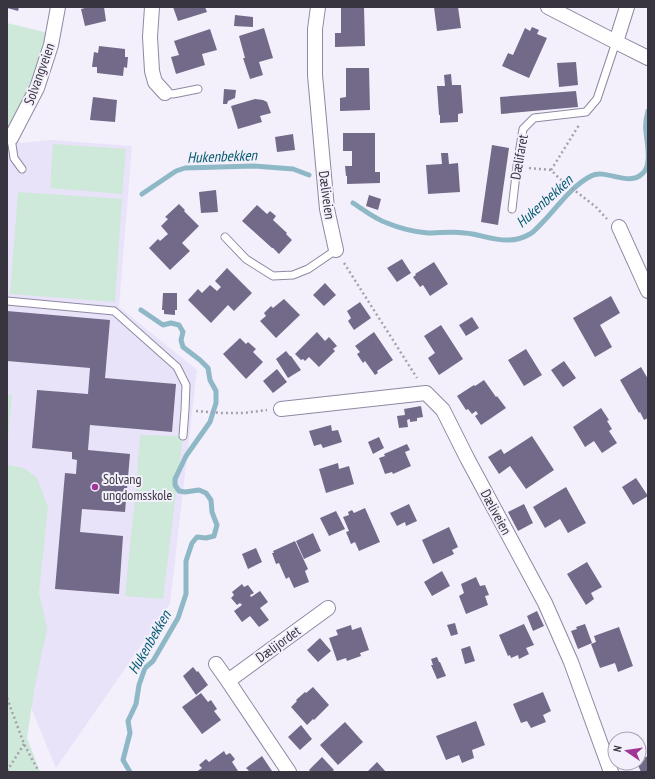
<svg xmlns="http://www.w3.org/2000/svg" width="655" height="779" font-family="'PT Sans Narrow',sans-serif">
<rect width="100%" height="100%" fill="#f3f0fc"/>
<path fill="#e9e3f9" d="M7,137L21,143L51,140L132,146L119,307L197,370L170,604L56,768L7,650Z"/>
<path fill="#cee8d9" d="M7,23L48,33L38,72L7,131Z
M53,144L126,149L122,194L50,188Z
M18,192L122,199L115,302L10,294Z
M7,395H12L7,451Z
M140,435L183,436L163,599L125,596L131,535L135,502Z
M7,465L24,468L37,478L48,507L39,593L47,629L35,685L27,738L40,772H7Z"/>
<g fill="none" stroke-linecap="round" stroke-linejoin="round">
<path stroke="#8fb8c7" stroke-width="5" d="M142,194L176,171L185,168L253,166L293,169L309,175
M353,203C364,210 375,219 387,223C399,228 415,232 428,233C440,233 452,231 465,233C479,234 494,241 509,240C517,240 523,238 530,234C534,232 537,228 541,224C557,208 570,187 591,176C606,168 629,188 643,173C652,165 647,143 646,132C645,125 646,118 648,111
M130,772L123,760L130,733L128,721L136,704L139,685L145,668L153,661L178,618L186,594V561L192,543L197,537L206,538L214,536L217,525L212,512L211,500L206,493L199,490L185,492L179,491L175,485V479L186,456L210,422L216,403V391L210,380L208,368L200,360L183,347L181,340L183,332L179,325L171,323L163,325L141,310"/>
</g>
<path fill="#736a89" d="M7,7H19L18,11L7,8Z
M89,7H91V8L104,7L106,21L85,26L81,9Z
M173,7H205L207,12L178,21Z
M341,7H364L365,46L335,47V33H341Z
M434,7H458L461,28L437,31Z
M235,15L253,17V27L234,26Z
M532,27L539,30L537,34L547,38L529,78L502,66L508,53L513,55L525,28L530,31Z
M264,28L273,58L259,62L263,75L250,79L243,58H245L239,36Z
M210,29L217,50L202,54L205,65L176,74L171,57L179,55L174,41Z
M99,46L125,49V57H128L127,68L124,67L123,76L97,73V67H92L94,52L98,53Z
M576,62L578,85L559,87L557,63Z
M346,68H369L370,110L340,111V98L346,97Z
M451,74L452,85H461L463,113L458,114V122L440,123V115H439L437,86H445L444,75Z
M224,89L236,90L235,98L228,101L227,104H223Z
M576,91L578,107L501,114L500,97Z
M93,97L117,100L115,122L90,120Z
M255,99L263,100L267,102L268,105L271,113L260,116L262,122L238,129L231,106Z
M343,133H375V172H380V183L347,184V176H346L345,166H352V151H343Z
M293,134L295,150L277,152L275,137Z
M492,145L509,148L498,225L481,222Z
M441,153H448L449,164L458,163L460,192L428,194L426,165L442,164Z
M216,190L218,212L201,213L199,192Z
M369,195L381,199L378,210L366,206Z
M179,204L185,210L184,211L199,226L182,243L190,251L170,270L149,248L158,239L160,241L168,234L161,226L168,219L165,217Z
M257,205L267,214L270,211L276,216L273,220L287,233L286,234L292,240L279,254L273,248H272L242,221Z
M402,259L411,273L397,282L387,268Z
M434,262L448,284L430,296L423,285L420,287L413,277L416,275L415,274Z
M227,268L252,293L234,311L228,305L211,323L188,300L198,289L202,293L210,285L217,291L221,287L215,281Z
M325,283L336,295L324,306L313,295Z
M163,293H177V310H175V315L164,314V310H162Z
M611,296L620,313L600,325L612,347L595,357L573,318Z
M284,299L300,315L276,338L260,321L266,316L264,313L271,306L273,308Z
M360,302L371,318L354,330L348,321L351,318L347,311Z
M7,311L110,320L105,378L176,384L172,432L90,425L88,450L130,454L125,512L82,509L80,532L123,536L119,594L55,589L65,473L76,474L77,460L72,459V452L32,448L37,390L88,394L90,368L7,361Z
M472,317L479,328L466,336L459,325Z
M441,325L463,359L439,375L428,358L435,353L424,336Z
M317,332L325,341L329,337L337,346L333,349L335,351L319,367L309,357L305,361L303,359L301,360L295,354Z
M374,332L393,360L377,371L378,373L375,375L365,361L363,363L357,354L360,352L355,346Z
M240,338L246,344L248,342L256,349L253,352L263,362L246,379L223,354Z
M526,349L542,375L524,386L508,360Z
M286,351L290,356H291L301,370L288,378L276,359Z
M564,361L576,378L563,387L551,370Z
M641,367L648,379V418L644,420L640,412L639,413L620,380Z
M277,369L287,382L273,393L263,381Z
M484,380L496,397L497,396L506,408L481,425L475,416L478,414L476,411L472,414L468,409L466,410L457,396L474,385L475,386Z
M421,406L423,417L417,418V421L410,422V419L407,420L408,427L399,428L397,416L405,415L404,409Z
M601,408L609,420L607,421L612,429L609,431L617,443L602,453L594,441L585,447L573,427Z
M331,425L332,431L338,430L342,442L323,448L321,444L314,446L309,431Z
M532,436L554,470L526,489L510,466L499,474L488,457L501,449L504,454Z
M379,437L384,448L373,454L368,442Z
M407,444L410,450L405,452L411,466L393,474L392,472L385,474L379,458L385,456L384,454Z
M338,463L339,469L349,466L354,484L326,493L319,469Z
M636,478L648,496L633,505L622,487Z
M566,487L586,523L568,533L560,519L545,528L533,507Z
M409,504L417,521L406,526L405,522L397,526L390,513Z
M524,504L533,523L518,531L508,512Z
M365,508L380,542L359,551L355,542L351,544L346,532L349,531L343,517L349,515L348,512L352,510L354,513Z
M336,511L345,529L329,536L320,518Z
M449,527L458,547L452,550L454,554L433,564L422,540Z
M313,533L321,551L304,559L296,541Z
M295,541L308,569L305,571L309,582L294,588L289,577L286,579L279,563L276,564L272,553H274L273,551Z
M256,548L262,562L248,569L242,554Z
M587,562L602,587L591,593L594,599L586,605L567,574Z
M442,571L450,586L432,596L424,582Z
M476,577L480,586L485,585L489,595L485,596L488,605L466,614L459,596L464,593L461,584Z
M242,584L244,587L248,585L254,593L250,595L251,597L260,591L268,602L260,608L269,620L259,627L250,616L242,622L234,611L242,605L240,603L237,605L231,598L234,595L232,592Z
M537,611L544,626L533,631L527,616Z
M455,623L458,634L451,636L447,625Z
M524,624L534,645L526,648L529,654L519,659L518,655L511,658L510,655L508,656L499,635Z
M585,624L592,643L578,649L571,631L577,629L576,627Z
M351,625L352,630L361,627L369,650L360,653L361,656L347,661L346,658L337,661L329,638L338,635L336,630Z
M619,627L633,666L618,672L615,663L600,668L591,644L596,642L594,636Z
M320,638L331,651L318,662L307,650Z
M470,646L475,661L465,664L461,649Z
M437,657L439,662H440L446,676L437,679L431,665H433L431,659Z
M193,667L197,672L198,671L208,685L196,695L183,676Z
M313,687L329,705L314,720L313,719L307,725L291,707L297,701L296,700L305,692L306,693Z
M543,692L551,711L543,715L546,722L531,728L527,721L521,723L513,704Z
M201,693L208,702L211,700L217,709L214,711L221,720L202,734L182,707Z
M476,721L485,745L472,750L474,758L462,763L459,755L446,760L436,736Z
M345,722L363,742L338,765L320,745Z
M301,725L312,739L300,750L288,737Z
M224,751L226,755L230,753L235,759L232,762L238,771L236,772H196L202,768L199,765L206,759L209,762Z
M262,756L272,771L271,772H250L246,768Z
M648,756V772H641L637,763H639V760Z
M322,757L334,770L332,772H311L309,770Z
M377,762L386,772H367Z"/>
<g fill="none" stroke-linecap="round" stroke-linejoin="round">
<defs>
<path id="service" d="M165,93L173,94L198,89
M11,138L14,158L22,169
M512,209L517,166L523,129L534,118L586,112L597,99L616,42
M225,237L246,259L273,276L293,275L308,269L336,250
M7,301L114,311L177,367L186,385L185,410L183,436"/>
<path id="minor" d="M152,7L150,37L152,71L155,82L165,93
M318,7L315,29V75L327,209L336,250
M548,7L616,42L648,58
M616,42L627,7
M11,138L37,88L51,45L58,7
M619,227L648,291
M281,409L426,393L443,410L467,458L545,603L571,662L611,772
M216,664L228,681L289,772
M228,681L328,608"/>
</defs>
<use href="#service" stroke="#8f88a3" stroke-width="9"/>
<use href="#minor" stroke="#8f88a3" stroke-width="16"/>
<path stroke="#a4a1ac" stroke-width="2.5" stroke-dasharray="2 3" stroke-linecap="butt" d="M529,168L551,170L560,179L596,207L607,219
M551,170L579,125
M344,263L417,378
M196,411L221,413H243L267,410
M7,698L24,744L39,772
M7,771L24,744"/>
<use href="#service" stroke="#fff" stroke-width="7"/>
<use href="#minor" stroke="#fff" stroke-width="14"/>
</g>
<circle fill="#a03596" stroke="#f3f0fc" stroke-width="1.5" cx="95" cy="487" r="4"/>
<g text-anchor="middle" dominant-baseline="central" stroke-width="4" stroke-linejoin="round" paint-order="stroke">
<g font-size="14" fill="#383540" stroke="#f3f0fc">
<text transform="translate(39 74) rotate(-70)">Solvangveien</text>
<text transform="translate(519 157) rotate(-80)">Dælifaret</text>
<text transform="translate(327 195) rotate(82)">Dæliveien</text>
<text transform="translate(496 512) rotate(62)">Dæliveien</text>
<text transform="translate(278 644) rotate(-36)">Dælijordet</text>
</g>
<g font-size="14" fill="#383540" stroke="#f3f0fc" text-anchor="start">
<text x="103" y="479">Solvang<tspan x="103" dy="16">ungdomsskole</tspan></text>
</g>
<g font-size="15" font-style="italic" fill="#075c72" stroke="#f3f0fc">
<text transform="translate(222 156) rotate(-2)">Hukenbekken</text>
<text transform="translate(544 201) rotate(-42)">Hukenbekken</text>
<text transform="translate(149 642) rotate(-60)">Hukenbekken</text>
</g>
</g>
<rect width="655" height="779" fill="none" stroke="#383540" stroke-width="16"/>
<g transform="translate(627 751) rotate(283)"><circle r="19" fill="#f3f0fc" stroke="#a8a5b1"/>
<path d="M0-3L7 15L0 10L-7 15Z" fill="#a03596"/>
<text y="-6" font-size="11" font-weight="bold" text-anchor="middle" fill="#383540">N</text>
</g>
</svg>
